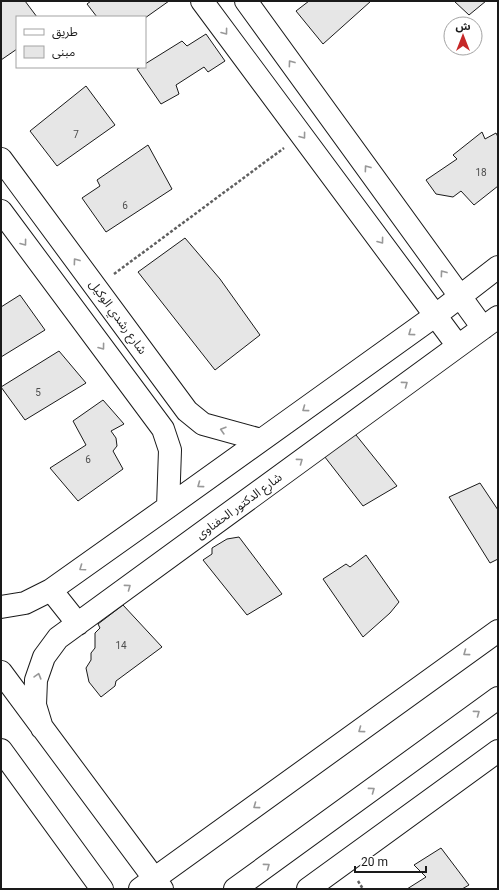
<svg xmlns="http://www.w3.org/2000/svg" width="499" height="890" font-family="Roboto,'Noto Sans Arabic',sans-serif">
<rect width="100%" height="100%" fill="#fff"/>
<path fill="#e6e6e6" stroke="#1a1a1a" d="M2,1H25L37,17H17V49L1,60V2Z
M91,1H169L145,18V17H97L87,4Z
M309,1H371L323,44L296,11Z
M454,1H486L469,15Z
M206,34L225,61L208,72L204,67L176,85L179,94L161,104L137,69L141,67H145V64L182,41L187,46Z
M86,86L115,125L57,166L30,131Z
M482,132L485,139L496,133L498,137V186L474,205L461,191L453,197L436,194L426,180L457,159L453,155Z
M148,145L172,189L106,232L82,198L100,186L97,180Z
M185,238L220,279L260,335L215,370L138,272Z
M20,295L45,330L1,357V307Z
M59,351L86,383L25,420L1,387Z
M103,400L124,424L111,431L116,438L117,446L113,451L123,469L78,501L50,468L86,445L73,421Z
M352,430L397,486L363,506L321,452Z
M480,483L498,510V559L490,563L449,497Z
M239,537L282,594L247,615L203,560L212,554V548L227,539Z
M366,555L399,602L390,613L363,637L323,579L346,564L350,567Z
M123,605L162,647L116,681L115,686L101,697L89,682L86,668L91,660V653L95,648V633L100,628L98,624Z
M441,848L469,885L462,889H407L426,877L414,865Z"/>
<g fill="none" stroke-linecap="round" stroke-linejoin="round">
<defs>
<path id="minor" d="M202,1L458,346
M246,1L483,328
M1,159L187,411L203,424L261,440
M1,211L163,429L170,450L168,507
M51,590L78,624
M1,607L25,603L51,590L168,507L436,315L498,267
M1,672L162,889
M42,728L35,705L36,680L44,657L58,638L498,317
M1,750L102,889
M140,889L498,631
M235,889L498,698
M308,889L498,751"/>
</defs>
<use href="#minor" stroke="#1a1a1a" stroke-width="24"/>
<path stroke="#5f5f5f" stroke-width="2.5" stroke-dasharray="3 2" stroke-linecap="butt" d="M114,274L284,148
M358,881L363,889"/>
<use href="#minor" stroke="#fff" stroke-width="22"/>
</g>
<defs><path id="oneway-chevron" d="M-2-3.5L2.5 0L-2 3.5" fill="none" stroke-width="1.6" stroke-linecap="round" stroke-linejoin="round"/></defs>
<g stroke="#989898">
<use href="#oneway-chevron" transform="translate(225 32) rotate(53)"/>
<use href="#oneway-chevron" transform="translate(291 63) rotate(-126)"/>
<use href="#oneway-chevron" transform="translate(303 136) rotate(53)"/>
<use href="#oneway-chevron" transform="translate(367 168) rotate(-126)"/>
<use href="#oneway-chevron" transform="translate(381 241) rotate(53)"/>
<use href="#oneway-chevron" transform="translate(24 243) rotate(53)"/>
<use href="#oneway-chevron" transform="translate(76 261) rotate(-126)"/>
<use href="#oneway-chevron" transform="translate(443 273) rotate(-126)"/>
<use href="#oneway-chevron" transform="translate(411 333) rotate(144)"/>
<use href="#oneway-chevron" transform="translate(102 347) rotate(53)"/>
<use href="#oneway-chevron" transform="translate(405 384) rotate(-36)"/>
<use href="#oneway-chevron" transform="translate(305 409) rotate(144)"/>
<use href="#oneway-chevron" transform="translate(223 430) rotate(-164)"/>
<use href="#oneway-chevron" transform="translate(300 461) rotate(-36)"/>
<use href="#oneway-chevron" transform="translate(200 485) rotate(144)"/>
<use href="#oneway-chevron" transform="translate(82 568) rotate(145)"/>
<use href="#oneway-chevron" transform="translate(128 587) rotate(-36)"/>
<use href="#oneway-chevron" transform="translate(466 653) rotate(144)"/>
<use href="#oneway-chevron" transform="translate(38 676) rotate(-74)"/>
<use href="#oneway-chevron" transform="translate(477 713) rotate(-36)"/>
<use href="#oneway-chevron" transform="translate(361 730) rotate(144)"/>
<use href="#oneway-chevron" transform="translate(372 790) rotate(-36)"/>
<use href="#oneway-chevron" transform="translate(256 806) rotate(144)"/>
<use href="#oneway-chevron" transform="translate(267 866) rotate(-36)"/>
</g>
<g text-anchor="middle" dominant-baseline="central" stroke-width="3" stroke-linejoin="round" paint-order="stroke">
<g font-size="10" fill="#4d4d4d">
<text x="76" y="134">7</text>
<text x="481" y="172">18</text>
<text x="125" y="205">6</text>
<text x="38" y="392">5</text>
<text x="88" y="459">6</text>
<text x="121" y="645">14</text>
</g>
<g font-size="12" fill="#1a1a1a" stroke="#fff">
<text transform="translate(118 317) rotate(54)">شارع رشدي الوكيل</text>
<text transform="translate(239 506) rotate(-36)">شارع الدكتور الحفناوى</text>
</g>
</g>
<rect width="499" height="890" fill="none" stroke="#1a1a1a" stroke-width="4"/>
<rect x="16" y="16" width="130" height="52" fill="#ffffff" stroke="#a3a3a3"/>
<rect x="24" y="29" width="20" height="6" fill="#ffffff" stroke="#a3a3a3"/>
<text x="52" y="36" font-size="12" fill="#1a1a1a">طريق</text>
<rect x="24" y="46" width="20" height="12" fill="#e6e6e6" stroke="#a3a3a3"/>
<text x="52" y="56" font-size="12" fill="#1a1a1a">مبنى</text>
<g transform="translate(463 36)"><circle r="19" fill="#ffffff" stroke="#a3a3a3"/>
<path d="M0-3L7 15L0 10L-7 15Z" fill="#c62828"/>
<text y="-6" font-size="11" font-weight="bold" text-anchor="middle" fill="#1a1a1a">ش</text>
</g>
<path d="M355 866v6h71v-6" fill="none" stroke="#1a1a1a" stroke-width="2"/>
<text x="361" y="866" font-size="12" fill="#1a1a1a" stroke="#ffffff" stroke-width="3" paint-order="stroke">20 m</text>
</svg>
